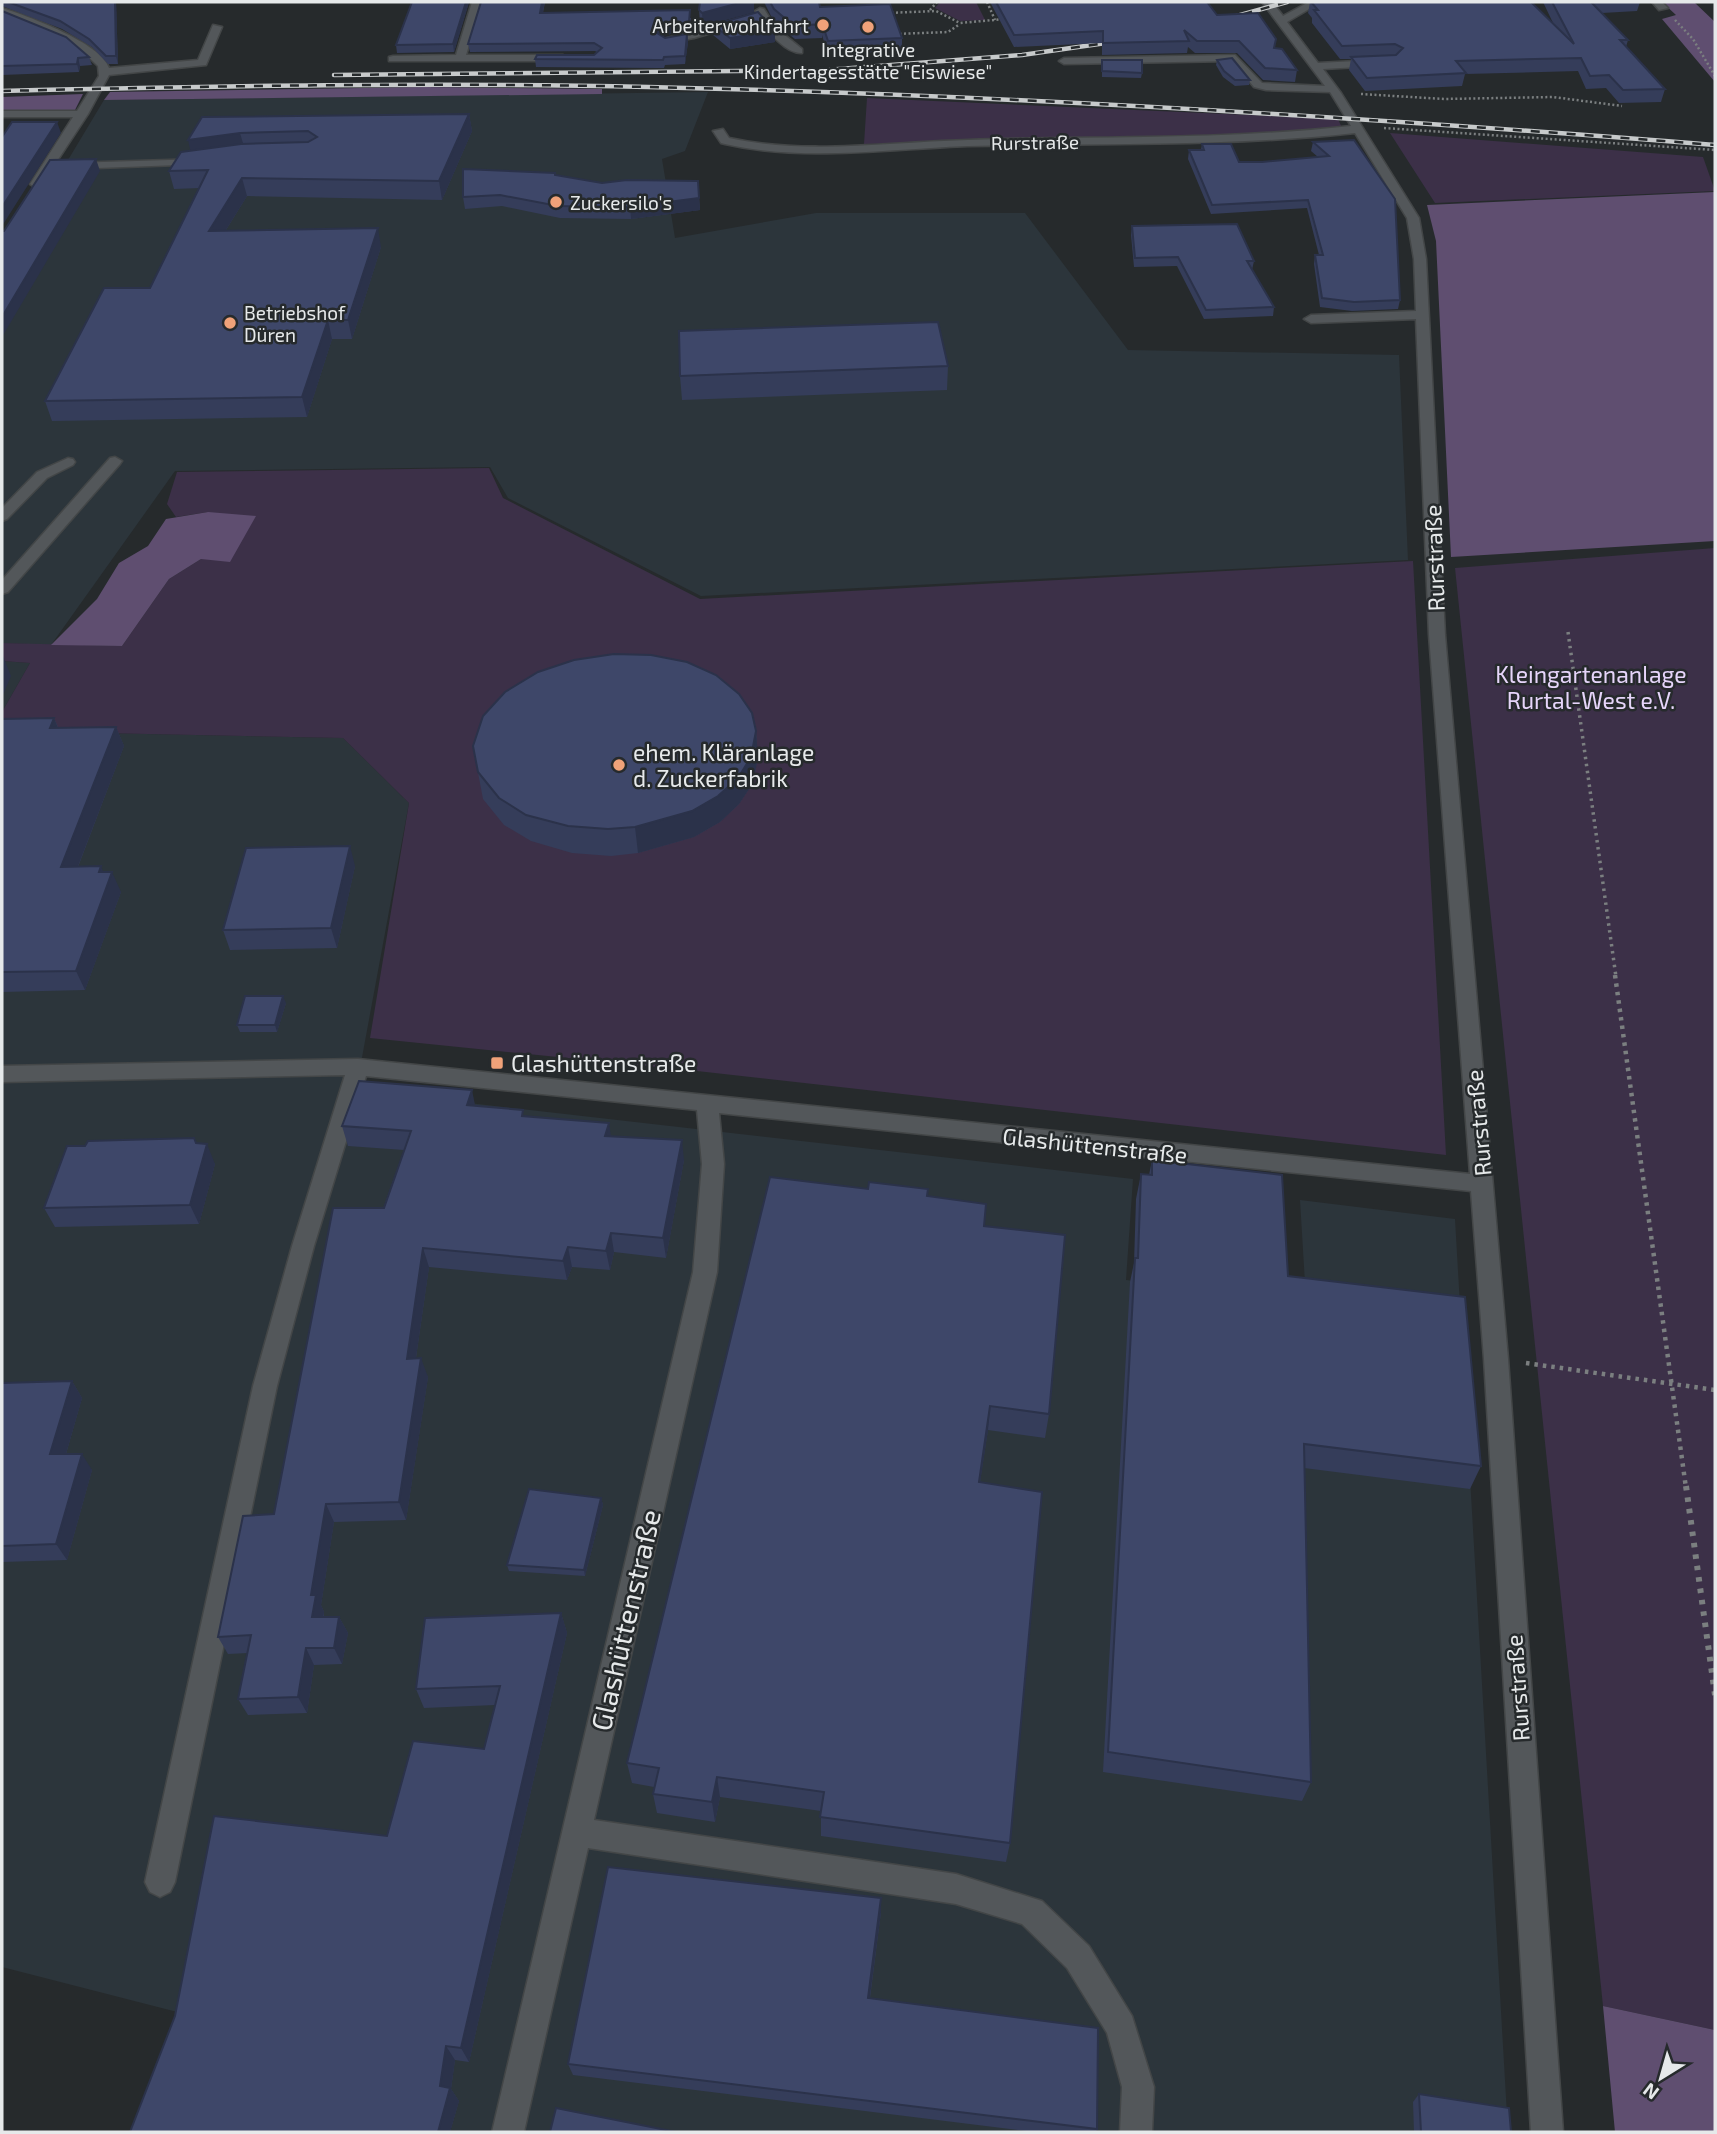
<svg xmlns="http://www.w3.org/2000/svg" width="1717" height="2134" font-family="'Exo 2',sans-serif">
<rect width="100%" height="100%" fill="#262a2c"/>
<path fill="#2c353b" d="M708,92L685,151L662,159L675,238L816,213H1025L1128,350L1399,355L1408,560L701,596L508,498L490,467L175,471L51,645L2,643V270L104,100Z
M2,661L30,663L2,712Z
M2,731L343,738L409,803L356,1090L1133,1179L1126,1280L1306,1300L1300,1200L1455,1219L1508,2132H137L185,2014L2,1967Z"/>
<path fill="#3c3048" d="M940,2H976L985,20L960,21L935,8Z
M867,98L1338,119L1342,128L1297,135L864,144Z
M1390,133L1703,157L1715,191L1435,203Z
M489,468L503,498L700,599L1413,561L1446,1155L697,1071L370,1038L409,803L343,738L2,731V712L30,663L2,661V643L122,646L169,579L201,559L208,512L176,517L167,504L177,472Z
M1715,548V2030L1603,2006L1455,568Z"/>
<path fill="#5f4e70" d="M1662,2H1694L1715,22V82L1662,19L1676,15Z
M425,87L602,89V94L104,100L110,92Z
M83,94L75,110L2,111V97Z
M1715,192V541L1451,557L1436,241L1427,205Z
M208,512L256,516L230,562L201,559L169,579L122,646L51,645L97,599L119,563L148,546L166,519Z
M1603,2006L1715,2030V2132H1615Z"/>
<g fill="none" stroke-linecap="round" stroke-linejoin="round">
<defs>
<path id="minor" d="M472,2H482L466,55H563L568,58L563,61H389V57L393,56L456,55Z
M1262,2H1272L1283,16L1309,2H1321L1287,22L1318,63L1376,60L1381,63L1376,66L1323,69L1341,93L1419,218L1426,259L1445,635L1508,1359L1563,2132H1531L1484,1359L1471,1191L719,1113L724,1164L717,1272L594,1820L956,1874L1042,1901L1089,1946L1132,2016L1154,2087L1152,2132H1120L1122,2087L1107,2033L1067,1968L1022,1924L956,1904L588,1848L524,2132H492L693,1272L702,1164L697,1110L366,1076L314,1246L277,1386L175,1882L170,1892L160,1897L150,1892L145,1882L253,1386L292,1246L345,1075L2,1082V1066L358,1059L1470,1174L1429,635L1416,319L1311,323L1304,319L1311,315L1416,311L1414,259L1407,218L1355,133C1227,147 1098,143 968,146C888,149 804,162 725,144L721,143L713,131L723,129L729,138C807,155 889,142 968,140C1096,136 1224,140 1351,126L1330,92L1266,90L1254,87L1232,61L1064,64L1059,61L1064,58L1235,55L1262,83L1325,86Z
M1652,2H1662L1668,8L1659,10Z
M2,8C28,16 101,43 109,68L198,60L213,25L222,27L206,65L109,75L88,114L40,187L36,188L30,184L73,117H2V111H77L99,76L98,66L79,48L2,15Z
M760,8L764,9L776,28L802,49V53C786,54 768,32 760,19L694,38L665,43L660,40L757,14L755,11Z
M202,159L206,160V164L70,169L64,166L70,163Z
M115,457L122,461L120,464L8,592L2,594V580L110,458Z
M68,458L73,459L75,462L73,465L47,478L7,519L2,521V508L37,472Z"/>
</defs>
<use href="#minor" stroke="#434647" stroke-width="3"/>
<path stroke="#7b7f80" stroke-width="2.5" stroke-dasharray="2 2.5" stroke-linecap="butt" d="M987,2L995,20
M930,10L937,2
M887,13L936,11L960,23L1005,19
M1675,20L1693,39L1715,76
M895,34L948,32L960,24
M1361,94L1444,99L1553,97L1622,106
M1384,128L1715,150"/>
<path stroke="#7b7f80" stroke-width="3.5" stroke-dasharray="2.5 4.5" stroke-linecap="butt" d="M1568,632L1616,977"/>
<path stroke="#7b7f80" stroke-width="4.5" stroke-dasharray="3.5 5" stroke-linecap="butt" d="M1615,975L1686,1488
M1526,1363L1715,1390"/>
<path stroke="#7b7f80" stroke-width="6" stroke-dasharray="4.5 7" stroke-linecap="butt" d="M1686,1486L1715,1695"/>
<use href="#minor" fill="#53575a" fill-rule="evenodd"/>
<defs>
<path id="rail" d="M1226,19L1287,2
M334,75L826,70L1022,55L1120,41
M2,91C217,86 433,82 648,87C1005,95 1360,117 1715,145"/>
</defs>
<use href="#rail" stroke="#c7cacb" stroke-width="4.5"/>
<use href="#rail" stroke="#262a2c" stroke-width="2.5" stroke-dasharray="9" stroke-linecap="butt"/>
</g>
<path fill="#353d5a" d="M2,2H123H116L118,64H108L92,47L62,29L2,6Z
M469,2L454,52L397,53L396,45Z
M481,2H545L543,13L691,18L689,29L663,36L665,38L687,34L688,42L685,64L665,65L664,68H655L536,67L535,59L594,55L597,52L595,51L470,52L468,44Z
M764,2H819L820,7L902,38V51L828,55L822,35V38L795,39L774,22Z
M990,2H1207L1217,15L1275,48L1297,70L1295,82L1263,80L1237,53H1195L1188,47L1187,53L1102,55V43L1014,47Z
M1310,2H1531L1554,25L1543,2H1640L1637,11L1602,13L1628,40L1626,47L1665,89L1661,102L1619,103L1606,88L1586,89L1578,71L1465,74L1462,86L1365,91L1349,70L1351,59H1340L1312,23V18L1308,13Z
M699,10L754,12L703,26L700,23Z
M2,11L89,57L92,65L80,66L79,72L2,75Z
M713,25L775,42L730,49L713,35Z
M1102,60L1142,73L1141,78L1102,77Z
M1217,60L1250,80L1249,85L1235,86L1223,77L1216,65Z
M469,114L472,131L442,200L247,196L226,230L381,247L352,339H332L307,417L52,421L45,401L150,288L200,188L174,189L169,171L191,151L202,117Z
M1354,140L1400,300L1398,309L1352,311L1320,307L1314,264L1315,255H1319L1307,208L1211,214L1188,159L1189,150H1201L1202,144L1239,162H1262L1318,157L1311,151L1313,142Z
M555,175L602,183L698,181L700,210L631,219L560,218L502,206L465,209L463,197Z
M1132,226L1254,261L1252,270L1274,307L1273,316L1204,319L1177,266L1134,267L1131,235Z
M948,366L947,390L682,400L680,376Z
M54,718L58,727H116L124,746L78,867L103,872L121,892L85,990L2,992V719Z
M756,731L758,757L753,783L739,804L720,822L694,837L638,853L611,856L572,853L531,841L504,825L483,799L473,746Z
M355,866L337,948L230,950L223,930Z
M286,1003L277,1032H240L237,1025Z
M475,1106L611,1136L684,1160L666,1258L614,1252L610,1270L572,1267L567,1280L429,1267L416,1358L428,1377L406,1520L334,1522L321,1605L324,1612V1617H339L348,1633L342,1664L314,1665L307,1713L248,1715L238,1699L248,1653L228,1654L218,1637L274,1514L404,1150L348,1146L342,1126Z
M197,1144L215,1164L199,1224L55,1227L44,1208Z
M1152,1160L1288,1276L1481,1466L1470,1489L1304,1468L1311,1782L1302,1801L1103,1772L1130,1282L1134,1263L1136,1199L1141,1174L1149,1175Z
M868,1189H928V1197L984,1226L1049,1414L1045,1438L988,1430L980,1482L1010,1843L1006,1862L821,1836V1811L720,1797L715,1822L657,1813L653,1794L654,1787L632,1783L627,1763Z
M72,1381L82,1398L66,1454L92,1470L67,1560L2,1562V1383Z
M601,1498L603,1505L585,1576L509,1571L507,1565Z
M561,1613L567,1633L469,2062L455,2060L451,2089L459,2101L450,2132H130L387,1836L484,1749L495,1705L424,1708L416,1689Z
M881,1912L870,1998L1097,2129L1096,2132H1034L573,2075L568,2064Z
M1419,2094L1511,2132H1414L1413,2102Z"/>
<path fill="#2b324a" d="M115,2H116L118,64L116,56Z
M466,2H469L454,52L453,44Z
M542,2H545L541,20L540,13Z
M743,2H754V12L703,26L702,13Z
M690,10L689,29L659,37L657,33L659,30Z
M775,31V42L730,49V38Z
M687,34L688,42L685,64V56Z
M78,58L80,66L79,72L77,64Z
M469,114L472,131L442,200L439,181Z
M57,122L61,133L2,226V207Z
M240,133L245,150L192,158L188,140Z
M96,159L100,171L2,337V317Z
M242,178L247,196L214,249L209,231Z
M699,198L700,210L631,219L630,207Z
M378,228L381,247L352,339L348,320Z
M328,320L332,339L307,417L302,397Z
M3,656L11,676L2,697V659Z
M54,718L62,738L50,728Z
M116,727L124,746L70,887L61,867Z
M756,731L758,757L753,783L739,804L720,822L694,837L638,853L635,827Z
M350,846L355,866L337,948L331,928Z
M101,866L108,884L112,872L121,892L85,990L76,971Z
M283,996L286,1003L277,1032L275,1025Z
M472,1090L476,1110L467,1105Z
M609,1123L612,1143L605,1136Z
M682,1140L684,1160L666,1258L663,1238Z
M207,1144L215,1164L199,1224L190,1205Z
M611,1233L614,1252L610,1270L606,1251Z
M568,1247L572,1267L567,1280L563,1261Z
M423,1248L429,1267L413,1378L407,1359Z
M421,1358L428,1377L406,1520L399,1502Z
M72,1381L82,1398L61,1471L50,1454Z
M990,1406L988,1430L976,1505L979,1482Z
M82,1454L92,1470L67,1560L56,1544Z
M601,1498L603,1505L585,1576L584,1570Z
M326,1504L334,1522L321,1605L324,1612L321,1634L312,1617L311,1595Z
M561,1613L567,1633L469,2062L461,2048Z
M339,1617L348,1633L342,1664L334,1648Z
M306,1648L314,1665L307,1713L298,1697Z
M717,1777L720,1797L715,1822L712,1802Z
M881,1898V1912L868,2011V1998Z
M446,2046L455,2060L451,2089L459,2101L450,2132H438L440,2086Z"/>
<path fill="#3e4769" stroke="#2b324a" stroke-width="2" d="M8,2H115L116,56H106L89,39L60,21Z
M412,2H466L453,44L396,45Z
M481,2H542L540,13L690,10L689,22L659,30L657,33L665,38L687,34L685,56L664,57L663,60H655L535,59L537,55H594L602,48L594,43L468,44Z
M700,2H743L702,13L699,10Z
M770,2H819L820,7L890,4L902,38L828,41L821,20L822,24L794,26L774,9Z
M996,2H1207L1217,15L1258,13L1276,39L1274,48L1282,49L1297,70L1265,68L1239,41H1197L1184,30L1189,41L1103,43V31L1014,35Z
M1311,2H1531L1574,44L1552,2H1591L1628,40H1620L1665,89L1623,90L1609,75L1590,76L1581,58L1456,61L1466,73L1367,78L1351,57L1396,55L1403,48L1395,44L1342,46L1314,10H1318Z
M2,11L66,37L89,57L78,58L77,64L2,66Z
M758,12L775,31L730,38L713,25Z
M1232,58L1250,80H1235L1224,71L1217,60Z
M1102,60H1142V73L1102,71Z
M469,114L439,181L242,178L209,231L378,228L348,320H328L302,397L45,401L104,288H150L208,170L169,171L181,152L241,144L308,142L317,137L308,131L240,133L188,140L202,117Z
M12,122H57L2,207V137Z
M1354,140L1395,199L1400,300L1354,302L1322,298L1315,255H1323L1308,200L1212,205L1189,150H1204L1202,144H1231L1239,162H1262L1329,156L1313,142Z
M96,159L2,317V231H4L50,160Z
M463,169L555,173V175L602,183L627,180L698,181L699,198L630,207L558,206L500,195L463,197Z
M1237,224L1254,261H1247L1274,307L1206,310L1178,257L1135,258L1132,226Z
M938,322L948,366L680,376L679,331Z
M614,654L651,655L687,662L716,675L739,694L752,713L756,731L751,757L738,778L718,796L692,811L635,827L608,829L568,826L526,815L499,798L478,772L473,746L483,716L505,692L538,672L574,660Z
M54,718L50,728L116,727L61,867L101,866L99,872H112L76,971L2,972V719Z
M350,846L331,928L223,930L246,848Z
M245,996H283L275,1025H237Z
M359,1081L472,1090L467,1105L523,1110L522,1116L609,1123L605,1136L682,1140L663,1238L611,1233L606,1251L568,1247L563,1261L423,1248L407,1359L421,1358L399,1502L326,1504L311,1595H316L312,1617H339L334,1648H306L298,1697L238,1699L251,1635L218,1637L243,1516L274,1514L333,1208H384L411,1131L342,1126Z
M194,1138L196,1143L207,1144L190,1205L44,1208L67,1146H85L88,1141Z
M1152,1160L1282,1175L1288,1276L1465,1297L1481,1466L1304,1444L1311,1782L1108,1752L1135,1258H1138L1141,1174L1152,1175Z
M770,1177L868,1189L869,1182L928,1189L927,1196L986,1204L984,1226L1065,1235L1049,1414L990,1406L979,1482L1042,1492L1010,1843L820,1817L824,1792L717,1777L712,1802L653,1794L659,1768L627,1763Z
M72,1381L50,1454H82L56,1544L2,1546V1383Z
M529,1489L601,1498L584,1570L507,1565Z
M561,1613L461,2048L446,2046L440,2086L450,2088L438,2132H130L175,2016L214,1816L387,1836L413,1741L484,1749L500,1686L416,1689L425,1618Z
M608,1867L881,1898L868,1998L1098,2028L1097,2129L568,2064Z
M1419,2094L1509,2108L1511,2132H1421Z
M556,2108L676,2132H550Z"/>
<g fill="#f0a279" stroke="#262a2c" stroke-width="2.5">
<circle cx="823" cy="25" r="7"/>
<circle cx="868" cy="27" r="7"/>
<circle cx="556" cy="202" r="7"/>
<circle cx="230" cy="323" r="7"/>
<circle cx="619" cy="765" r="7"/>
<rect x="490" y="1056" width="14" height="14" rx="3.5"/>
</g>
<g text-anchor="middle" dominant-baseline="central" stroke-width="5" stroke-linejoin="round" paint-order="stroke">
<g font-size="19" fill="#e6e9ea" stroke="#262a2c" text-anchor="start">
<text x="809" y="25" text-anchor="end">Arbeiterwohlfahrt</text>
<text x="868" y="49" text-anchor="middle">Integrative<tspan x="868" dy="22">Kindertagesstätte "Eiswiese"</tspan></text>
<text x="570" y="202">Zuckersilo's</text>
<text x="244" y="312">Betriebshof<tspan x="244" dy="22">Düren</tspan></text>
</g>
<g font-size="19" fill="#e6e9ea" stroke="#262a2c">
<text transform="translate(1035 142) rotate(-1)">Rurstraße</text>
</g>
<g font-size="23" fill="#e6e9ea" stroke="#262a2c">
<text transform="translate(1434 558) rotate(-92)">Rurstraße</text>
<text transform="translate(1478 1123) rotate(-95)">Rurstraße</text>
<text transform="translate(1095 1145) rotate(6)">Glashüttenstraße</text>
<text transform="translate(1517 1688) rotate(-94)">Rurstraße</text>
</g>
<g font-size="23" fill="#e6d5fa" stroke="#262a2c">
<text x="1591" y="674">Kleingartenanlage<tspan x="1591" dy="26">Rurtal-West e.V.</tspan></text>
</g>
<g font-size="23" fill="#e6e9ea" stroke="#262a2c" text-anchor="start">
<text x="633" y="752">ehem. Kläranlage<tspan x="633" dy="26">d. Zuckerfabrik</tspan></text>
<text x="511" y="1063">Glashüttenstraße</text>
</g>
<g font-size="28" fill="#e6e9ea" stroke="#262a2c">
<text transform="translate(625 1620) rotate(-77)">Glashüttenstraße</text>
</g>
</g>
<rect width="1717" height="2134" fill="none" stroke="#e6e9ea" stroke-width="7"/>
<g transform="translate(1661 2078) rotate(217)" stroke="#262a2c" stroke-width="5" paint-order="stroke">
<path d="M0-5L12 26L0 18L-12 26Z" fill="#e6e9ea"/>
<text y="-10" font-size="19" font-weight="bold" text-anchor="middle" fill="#e6e9ea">N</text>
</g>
</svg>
